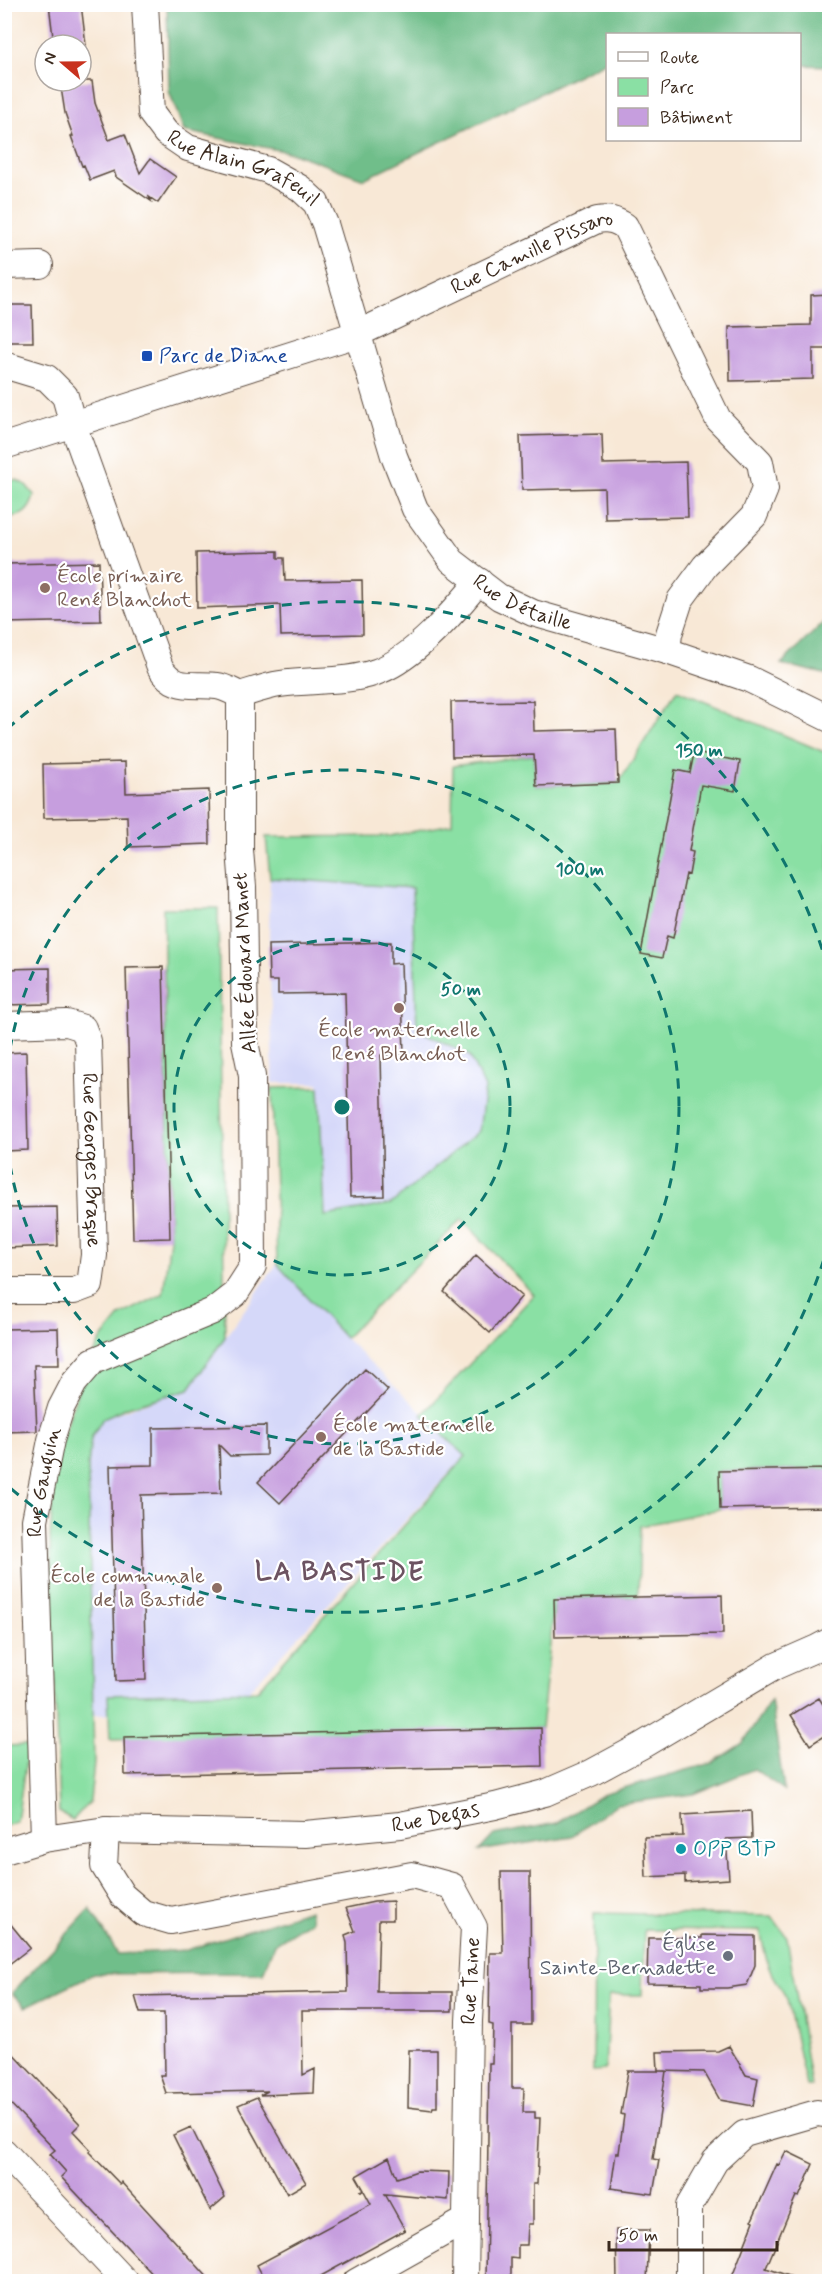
<svg xmlns="http://www.w3.org/2000/svg" width="834" height="2286" font-family="Mynerve,sans-serif">
<rect width="100%" height="100%" fill="#fff"/>
<filter id="ink" filterUnits="userSpaceOnUse"><feTurbulence type="fractalNoise" baseFrequency=".0167" numOctaves="2"/><feDisplacementMap in="SourceGraphic" scale="12" xChannelSelector="R" yChannelSelector="G"/><feConvolveMatrix kernelMatrix="1 2 1 2 8 2 1 2 1" color-interpolation-filters="sRGB"/></filter>
<filter id="wash" filterUnits="userSpaceOnUse"><feTurbulence type="fractalNoise" baseFrequency=".008" numOctaves="4" result="noise"/><feDisplacementMap in="SourceGraphic" scale="24" xChannelSelector="R" yChannelSelector="G"/><feGaussianBlur stdDeviation="1.35" result="paint"/><feColorMatrix in="noise" values="0 0 0 0 0 0 0 0 0 0 0 0 0 0 0 0 0 1.4 0 .05"/><feComposite in="paint" operator="in"/></filter>
<g filter="url(#wash)">
<rect width="100%" height="100%" fill="#f8e8d6"/>
<path fill="#d5d8f9" d="M488,873L500,1136L325,1257L319,1083H273L269,934L270,875Z
M277,1264L345,1338L466,1455L231,1710L93,1715L88,1466L91,1438L103,1418L189,1388Z"/>
<path fill="#8ae0a4" stroke="#628561" stroke-width="1.5" d="M17,480L26,485L34,495C31,511 21,519 5,516V481Z
M677,690L829,754V1469L719,1471L720,1509L640,1526L638,1597L555,1599L541,1728L110,1739L108,1695L257,1691L466,1456L422,1415L534,1295L462,1219L345,1338L277,1264L272,1088L319,1087L325,1216L391,1204L479,1131L485,1088L469,1055L417,1029L412,888L270,878L266,837L390,836L452,824L453,766L534,755L536,786L618,783Z
M163,908H218L225,1337L189,1389L128,1407L103,1418L91,1438L88,1466L94,1763L90,1801L73,1820L59,1812L50,1537L56,1459L78,1390L100,1341L121,1315L163,1294L170,1238Z
M28,1745L17,1822L5,1826V1746Z
M594,1913L772,1916L787,1937L811,2086H806L787,1999L768,1966L760,1931L644,1930L642,1995H609L605,2070L593,2071Z"/>
<path fill="#6fbe8a" stroke="#557454" stroke-width="1.5" d="M167,5H829V66L800,65V34H608L607,61L364,179L293,153L184,131L169,91Z
M829,617V675L781,664Z
M771,1700L784,1790L754,1769L693,1794L617,1804L572,1836L479,1851L494,1835L557,1823L605,1793L712,1763L743,1743Z
M90,1909L118,1954L187,1950L310,1910L312,1920L274,1944L263,1973L93,1974L25,2007L12,1993Z"/>
<g id="blocks">
<path fill="#c69ede" d="M49,4H81L86,45H54Z
M60,81H92L95,103L109,140L125,134L140,173L150,159L176,177L158,203L149,197L151,201L116,177L114,171L90,180L84,165L82,166L71,136H73L65,113Z
M830,294V349H813V379L730,381L729,327L811,325V295Z
M4,305H32L33,342H4Z
M602,434L603,464L686,462L688,517L605,519L604,488L522,490L520,436Z
M278,551V558H284L285,581L362,580L363,634L281,636L280,605L197,608L196,553Z
M99,562L101,621L4,623V564Z
M533,701L534,731L616,729L618,783L536,786L534,755L452,757L451,702Z
M694,753L740,761L735,791L701,785L689,851L693,852L689,875L686,874L673,938L667,936L662,958L641,954L675,770L690,773Z
M125,762L126,793L209,790L210,844L128,847L127,816L44,818L43,764Z
M391,942V964L401,963L404,1054L381,1055L384,1196L350,1197L345,993L278,994V981H269L268,945Z
M163,967L170,1238L133,1239L126,968Z
M50,968V1004L4,1005V969Z
M26,1052L28,1150L4,1151V1053Z
M57,1207L58,1246L4,1248V1208Z
M476,1255L522,1296L490,1333L444,1292Z
M58,1328L59,1365H34L37,1431L4,1432V1329Z
M365,1369L388,1390L280,1503L258,1482Z
M266,1426V1455L230,1456L219,1445L221,1493L141,1495L146,1680L116,1681L110,1466L153,1465V1428Z
M830,1469V1507L720,1509L719,1471Z
M722,1595L723,1634L555,1637L554,1599Z
M819,1698L830,1715V1732L810,1745L791,1715Z
M541,1728L542,1766L125,1775L124,1737Z
M751,1811L752,1838L726,1839L729,1879L685,1882V1875L646,1877L644,1837L683,1836L682,1815Z
M501,1872H530L531,2025H512V2088H524L523,2112H535V2118H540L537,2184H533V2224H528L527,2245H518V2259L511,2258V2282H486L489,2063H492L493,2025L489,2024L490,1953H503Z
M393,1901V1920H379L377,1992H452V2011H302L303,2075L315,2069L314,2093L260,2095L268,2091L166,2093L160,2075H165L164,2013H140L135,1996L348,1992L347,1943L345,1935L355,1931L346,1908L374,1902Z
M4,1916L30,1948L4,1968Z
M702,1935L755,1936V1965L747,1985L727,1988H701V1984L647,1983L648,1938H702Z
M4,2044L80,2124L73,2131L91,2150L89,2152L120,2184L121,2182L212,2282H160L61,2177L66,2172L50,2154L55,2150L4,2097Z
M729,2046L746,2075L758,2078L753,2106L720,2100L704,2072L658,2071L657,2052L718,2051Z
M409,2050H437V2107H433L432,2110L408,2107Z
M628,2071H666L653,2159L659,2160L653,2194L611,2188L616,2153H619L624,2115L621,2114Z
M257,2097L306,2183L287,2194L238,2105Z
M191,2127L225,2197L210,2210L173,2135Z
M786,2151L813,2164L799,2197L796,2196L766,2268L798,2279L797,2282H730L754,2221L752,2220L777,2164L779,2165Z
M389,2157L397,2178L417,2171L449,2172L448,2200L385,2194L405,2230L310,2282H266L257,2265L371,2204L364,2191H360L364,2190L356,2176Z
M616,2230H649L647,2282H617Z"/>
</g>
</g>
<g filter="url(#ink)">
<use href="#blocks" fill-opacity="0" stroke="#57463a" stroke-width="1.5"/>
<g fill="none" stroke-linecap="round" stroke-linejoin="round">
<defs>
<g id="minor">
<path id="s1" d="M145,4L151,113L166,133L188,148L268,170L300,188L316,203L325,224L394,456L415,509L452,561L499,597L533,613L667,651L749,679L830,719"/>
<path d="M4,266L40,265"/>
<path d="M4,365L47,378L65,396L73,425L160,667C175,692 193,683 217,686C225,687 233,692 240,695"/>
<path id="s2" d="M4,446L357,334L597,220C609,218 615,220 625,226L718,419L760,462L765,489L754,516L705,566L680,600L669,634L667,651"/>
<path id="s3" d="M4,1025L67,1023L83,1028L88,1041L94,1255L90,1285L74,1291H4"/>
<path d="M106,1830L104,1866L122,1895L143,1913L171,1921L412,1875L452,1886L474,1927L469,2021L465,2282"/>
<path id="s4" d="M44,1839L35,1520L51,1440L61,1408L74,1383L93,1361L213,1311L235,1294L253,1266L252,1076L245,1042L243,887L240,850V695C253,691 267,686 280,684C312,679 346,683 376,672C412,660 455,611 479,581"/>
<path id="s5" d="M4,1851L44,1839L106,1830L305,1834L400,1825L495,1806L545,1793L591,1773L641,1746L776,1666L817,1648L830,1641"/>
<path d="M4,2152L126,2282"/>
<path d="M356,2282L466,2220"/>
<path d="M689,2282V2206L715,2161L744,2134L817,2113L830,2115"/>
</g>
</defs>
<use href="#minor" stroke="#57463a" stroke-width="28"/>
<use href="#minor" stroke="#fff" stroke-width="26"/>
</g>
</g>
<g fill="none" stroke="#0f766e" stroke-width="3" stroke-dasharray="10 8">
<circle cx="342" cy="1107" r="168"/>
<circle cx="342" cy="1107" r="337"/>
<path d="M829 1242A505 505 0 0 1 7 1485M7 729A505 505 0 0 1 829 972"/>
</g>
<rect fill="#1a4fb4" stroke="#fff" stroke-width="2" x="141" y="350" width="12" height="12" rx="3"/>
<g fill="#8d6e63" stroke="#fff" stroke-width="2">
<circle cx="45" cy="588" r="6"/>
<circle cx="399" cy="1008" r="6"/>
<circle cx="321" cy="1437" r="6"/>
<circle cx="217" cy="1588" r="6"/>
</g>
<circle fill="#0f9aa8" stroke="#fff" stroke-width="2" cx="681" cy="1849" r="6"/>
<circle fill="#6b7280" stroke="#fff" stroke-width="2" cx="728" cy="1956" r="6"/>
<g text-anchor="middle" dominant-baseline="central" stroke-width="4.5" stroke-linejoin="round" paint-order="stroke">
<g font-size="21" fill="#3b2a1e" stroke="#fff">
<text stroke="none"><textPath href="#s1" startOffset="220">Rue Alain Grafeuil</textPath></text>
<text stroke="none"><textPath href="#s2" startOffset="564">Rue Camille Pissaro</textPath></text>
<text stroke="none"><textPath href="#s1" startOffset="771">Rue Détaille</textPath></text>
<text transform="translate(245 963) rotate(-93)">Allée Édouard Manet</text>
<text stroke="none"><textPath href="#s3" startOffset="213">Rue Georges Braque</textPath></text>
<text stroke="none"><textPath href="#s4" startOffset="358">Rue Gauguin</textPath></text>
<text stroke="none"><textPath href="#s5" startOffset="435">Rue Degas</textPath></text>
<text transform="translate(471 1981) rotate(-87)">Rue Taine</text>
</g>
<g font-size="21" fill="#164399" stroke="#fff" text-anchor="start">
<text x="159" y="356">Parc de Diane</text>
</g>
<g font-size="21" fill="#785e54" stroke="#fff" text-anchor="start">
<text x="57" y="576">École primaire<tspan x="57" dy="24">René Blanchot</tspan></text>
<text x="399" y="1030" text-anchor="middle">École maternelle<tspan x="399" dy="24">René Blanchot</tspan></text>
<text x="333" y="1425">École maternelle<tspan x="333" dy="24">de la Bastide</tspan></text>
<text x="205" y="1576" text-anchor="end">École communale<tspan x="205" dy="24">de la Bastide</tspan></text>
</g>
<g font-size="21" fill="#0d838f" stroke="#fff" text-anchor="start">
<text x="693" y="1849">OPP BTP</text>
</g>
<g font-size="21" fill="#5b616d" stroke="#fff" text-anchor="end">
<text x="716" y="1944">Église<tspan x="716" dy="24">Sainte-Bernadette</tspan></text>
</g>
<g font-size="27" font-weight="bold" letter-spacing="1.5" fill="#6c5361" stroke="#fff">
<text x="340" y="1572">LA BASTIDE</text>
</g>
</g>
<circle cx="342" cy="1107" r="9" fill="#0f766e" stroke="#fff" stroke-width="3"/>
<g font-size="18" text-anchor="middle" font-weight="bold" fill="#0f766e" stroke="#fff" stroke-width="4.5" stroke-linejoin="round" paint-order="stroke">
<text x="699" y="756">150 m</text>
<text x="580" y="875">100 m</text>
<text x="461" y="995">50 m</text>
</g>
<rect width="834" height="2286" fill="none" stroke="#fff" stroke-width="24"/>
<rect x="606" y="33" width="195" height="108" fill="#ffffff" stroke="#b1aaa5" stroke-width="1.5"/>
<rect x="618" y="52" width="30" height="9" fill="#ffffff" stroke="#b1aaa5" stroke-width="1.5"/>
<text x="660" y="63" font-size="18" fill="#3b2a1e">Route</text>
<rect x="618" y="78" width="30" height="18" fill="#8ae0a4" stroke="#b1aaa5" stroke-width="1.5"/>
<text x="660" y="93" font-size="18" fill="#3b2a1e">Parc</text>
<rect x="618" y="108" width="30" height="18" fill="#c69ede" stroke="#b1aaa5" stroke-width="1.5"/>
<text x="660" y="123" font-size="18" fill="#3b2a1e">Bâtiment</text>
<g transform="translate(63 63) rotate(290)"><circle r="28" fill="#ffffff" stroke="#b1aaa5" stroke-width="1.5"/>
<path d="M0-4.5L10 22L0 15L-10 22Z" fill="#c8321e"/>
<text y="-9" font-size="16" font-weight="bold" text-anchor="middle" fill="#3b2a1e">N</text>
</g>
<path d="M609 2241v9h168v-9" fill="none" stroke="#3b2a1e" stroke-width="3"/>
<text x="618" y="2241" font-size="18" fill="#3b2a1e" stroke="#ffffff" stroke-width="4.5" paint-order="stroke">50 m</text>
</svg>
